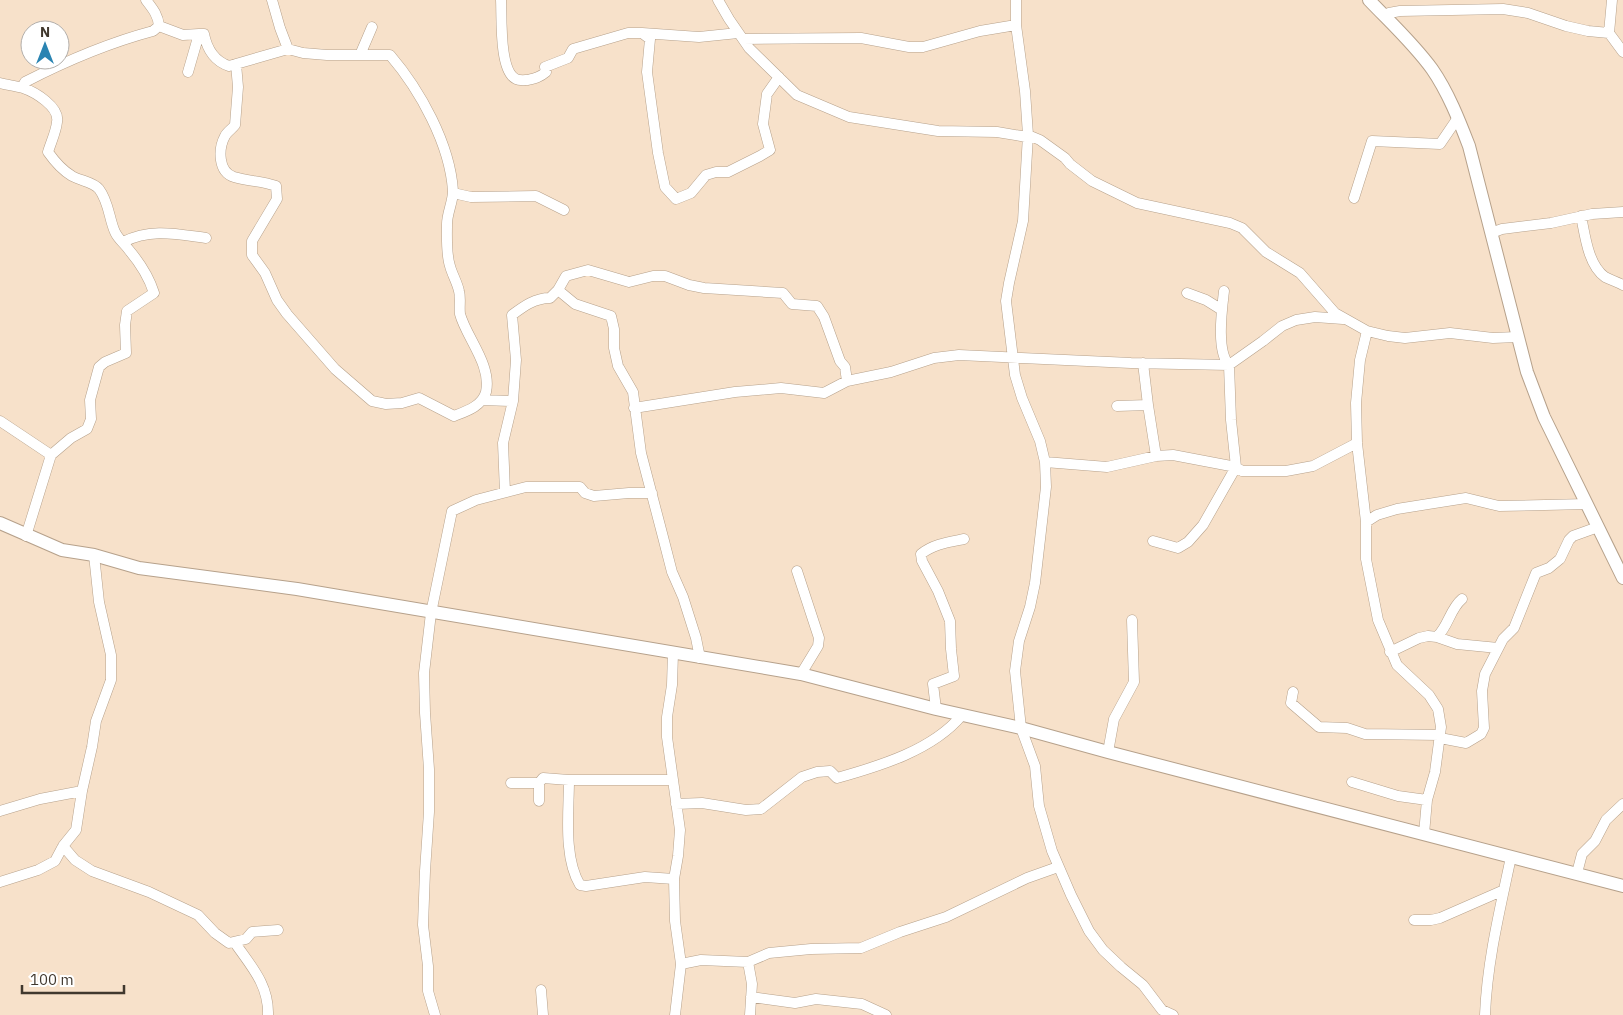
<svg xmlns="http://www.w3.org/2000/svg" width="1623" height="1015" font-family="'IBM Plex Sans',sans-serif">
<rect width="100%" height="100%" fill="#f7e1ca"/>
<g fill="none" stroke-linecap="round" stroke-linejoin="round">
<defs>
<path id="minor" d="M272,0L280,28L288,49
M501,0C502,17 499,71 516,79C520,81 525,80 528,80C536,78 540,77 546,72L545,67L568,58L573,49L628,33H642L650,39L647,72L658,153L665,187L676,199L691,193L706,175L716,172H728L760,156L770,150L763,124L767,94L779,77
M718,0L729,19L749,48L797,95L849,117L938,131L997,132L1027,137
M1016,0V25L1025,91L1028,135L1023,221L1009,283L1006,301L1015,375L1022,398L1040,441L1045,462L1046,487L1035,583L1030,607L1019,641L1015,671L1021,728L1035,766L1039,806L1052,851L1071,895L1089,931L1103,950L1121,967L1143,985L1162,1010L1173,1015
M1385,17L1389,13L1400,11L1503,9L1528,13L1566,26L1588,31L1609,33L1623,52
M159,26L183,35L199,34
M642,33L699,37L738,33
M1609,33L1612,0
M743,39L861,38L909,47H923L980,31L1016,25
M360,55L372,27
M188,72L199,34H204C207,49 214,61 229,66L236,64L288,49L303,53L327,55H390C420,90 450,144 453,191C453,202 447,213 447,224C447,237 446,254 450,266C452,274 457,282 459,291C461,298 459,306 460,314C466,337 492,365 486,392C482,406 467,411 454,416L419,398L402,403L386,404L372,401L335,369L287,314L277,300L265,273L252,255V241L277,199L276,186C262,181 247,181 234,177C218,172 218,149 225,136C227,132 232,129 235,125L238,87L236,64
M0,83C8,85 16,86 23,88C35,92 60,107 57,122C56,132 51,142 48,152C55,162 62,170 72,176C81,181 93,182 99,189C109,202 109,219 115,232C118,239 125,244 129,250C140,263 149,277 154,293L127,311L125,325L126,353L105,362L99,367L90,400L91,419L87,429L71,438L51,455L26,536
M22,87L25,82C66,61 108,43 153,31L159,26C158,15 153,9 146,0
M1028,135L1040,140L1065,158L1070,164L1092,181L1137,203L1230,223L1242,228L1266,252L1300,273L1335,313L1367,331L1388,336L1405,338L1450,333L1493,338L1517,337
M453,193L471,197L536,196L564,210
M1354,198L1372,141L1440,144L1457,119
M1581,216C1585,235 1588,265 1605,277C1611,280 1617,282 1623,285
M1491,233L1502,229L1551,223L1592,214L1623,212
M123,242C151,228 176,234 206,238
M558,290L575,304L611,316L614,329V348L618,366L633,392L641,453L663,537L672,572L683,597L696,638L700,658
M1187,293L1206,300L1222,310
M1367,331L1360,360L1356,403L1357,443L1366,522V559L1378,620L1397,665L1429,695L1438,709L1441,727L1435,772L1427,800L1424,834
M482,400L513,401
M1148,405L1156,456
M1117,406L1148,405L1143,363
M634,408L735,392L781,388L824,393L847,381L891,372L934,358L959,355L1131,363L1229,365C1216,351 1222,309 1224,291
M0,421L51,455
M1045,462L1107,467L1156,456L1173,455L1236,467L1242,471H1286L1313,466L1357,443
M505,492L503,443L513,401L516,360L512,315C524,306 535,298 550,298L558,290L566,276L588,270L629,282L653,276H665L689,285L704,288L783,293L792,304L817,306L824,317L840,361L845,367L847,381
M1366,522L1377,515L1397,509L1466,498L1499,506L1587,504
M1153,541L1178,548L1188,542L1203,525L1236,467L1231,420L1229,365L1263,341L1282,326L1296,320L1315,317L1343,319
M797,571L819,638L818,646L801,674
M1437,637C1449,625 1450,609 1462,599
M1390,652L1419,638L1428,636L1437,637L1457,644L1498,648
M673,653L672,685L667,717V737L680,830L678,856L674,879L675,921L681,964L675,1015
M1293,692L1291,703L1319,727L1347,728L1365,734L1440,735
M936,709L933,684L954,676L951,649L950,621L938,591L922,561L921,554C933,544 949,542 964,539
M1440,738L1466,743L1481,734L1484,728L1482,691L1485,674L1503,639L1514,628L1536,573L1549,568L1560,559L1569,540L1573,536L1598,527
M1108,752L1114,719L1134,682L1132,620
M569,780C569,811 563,857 580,885L586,886L645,877L674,879
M1352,782L1398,796L1427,800
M511,783H539
M539,801V783L543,778L569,780H673
M676,804L702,803L746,810L761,809L802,777L817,772L830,771L837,778C880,766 933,750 962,715
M0,811L40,799L82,791
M63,846L75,860L92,871L149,892L198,915L215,933L229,943L246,939L252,932L278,930
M1577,873L1582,854L1595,841L1606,820L1623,804
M0,882L38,870L55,861L63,846L76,830L82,791L92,747L96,721L111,680V655L99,602L94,555
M1414,920H1431L1440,918L1504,890
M235,943C251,966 269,985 268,1015
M748,962L752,984L750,1015
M681,964L701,960L748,962L769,953L811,949L861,948L900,932L946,917L1027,878L1058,867
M541,990L543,1015
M751,997L795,1003L816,999L862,1004L886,1015
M435,1015L428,991V966L423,925L425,871L429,812V769L425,713L424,673L431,613L452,511L476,500L526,487H580L585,493L594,496L629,493H652
M1485,1015C1487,962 1500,909 1511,857"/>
<path id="major" d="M1369,0C1390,22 1414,44 1432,69C1448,92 1459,120 1469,146L1527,372L1544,417L1623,578
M0,523L62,550L94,555L139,568L297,589L801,674L936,709L1021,728L1108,752L1623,886"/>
</defs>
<use href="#minor" stroke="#b6a18b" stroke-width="11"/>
<use href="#major" stroke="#b6a18b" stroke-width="14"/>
<use href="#minor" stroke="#fff" stroke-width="10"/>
<use href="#major" stroke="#fff" stroke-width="12"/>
</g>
<g transform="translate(45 45)"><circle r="24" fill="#ffffff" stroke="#b3afab"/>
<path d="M0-4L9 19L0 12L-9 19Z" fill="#2a84b2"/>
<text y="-8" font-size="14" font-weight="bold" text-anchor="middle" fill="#40382e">N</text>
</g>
<path d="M22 985v8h102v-8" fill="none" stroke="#40382e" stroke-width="2.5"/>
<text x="30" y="985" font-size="15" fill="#40382e" stroke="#ffffff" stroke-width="4" paint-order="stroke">100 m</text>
</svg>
